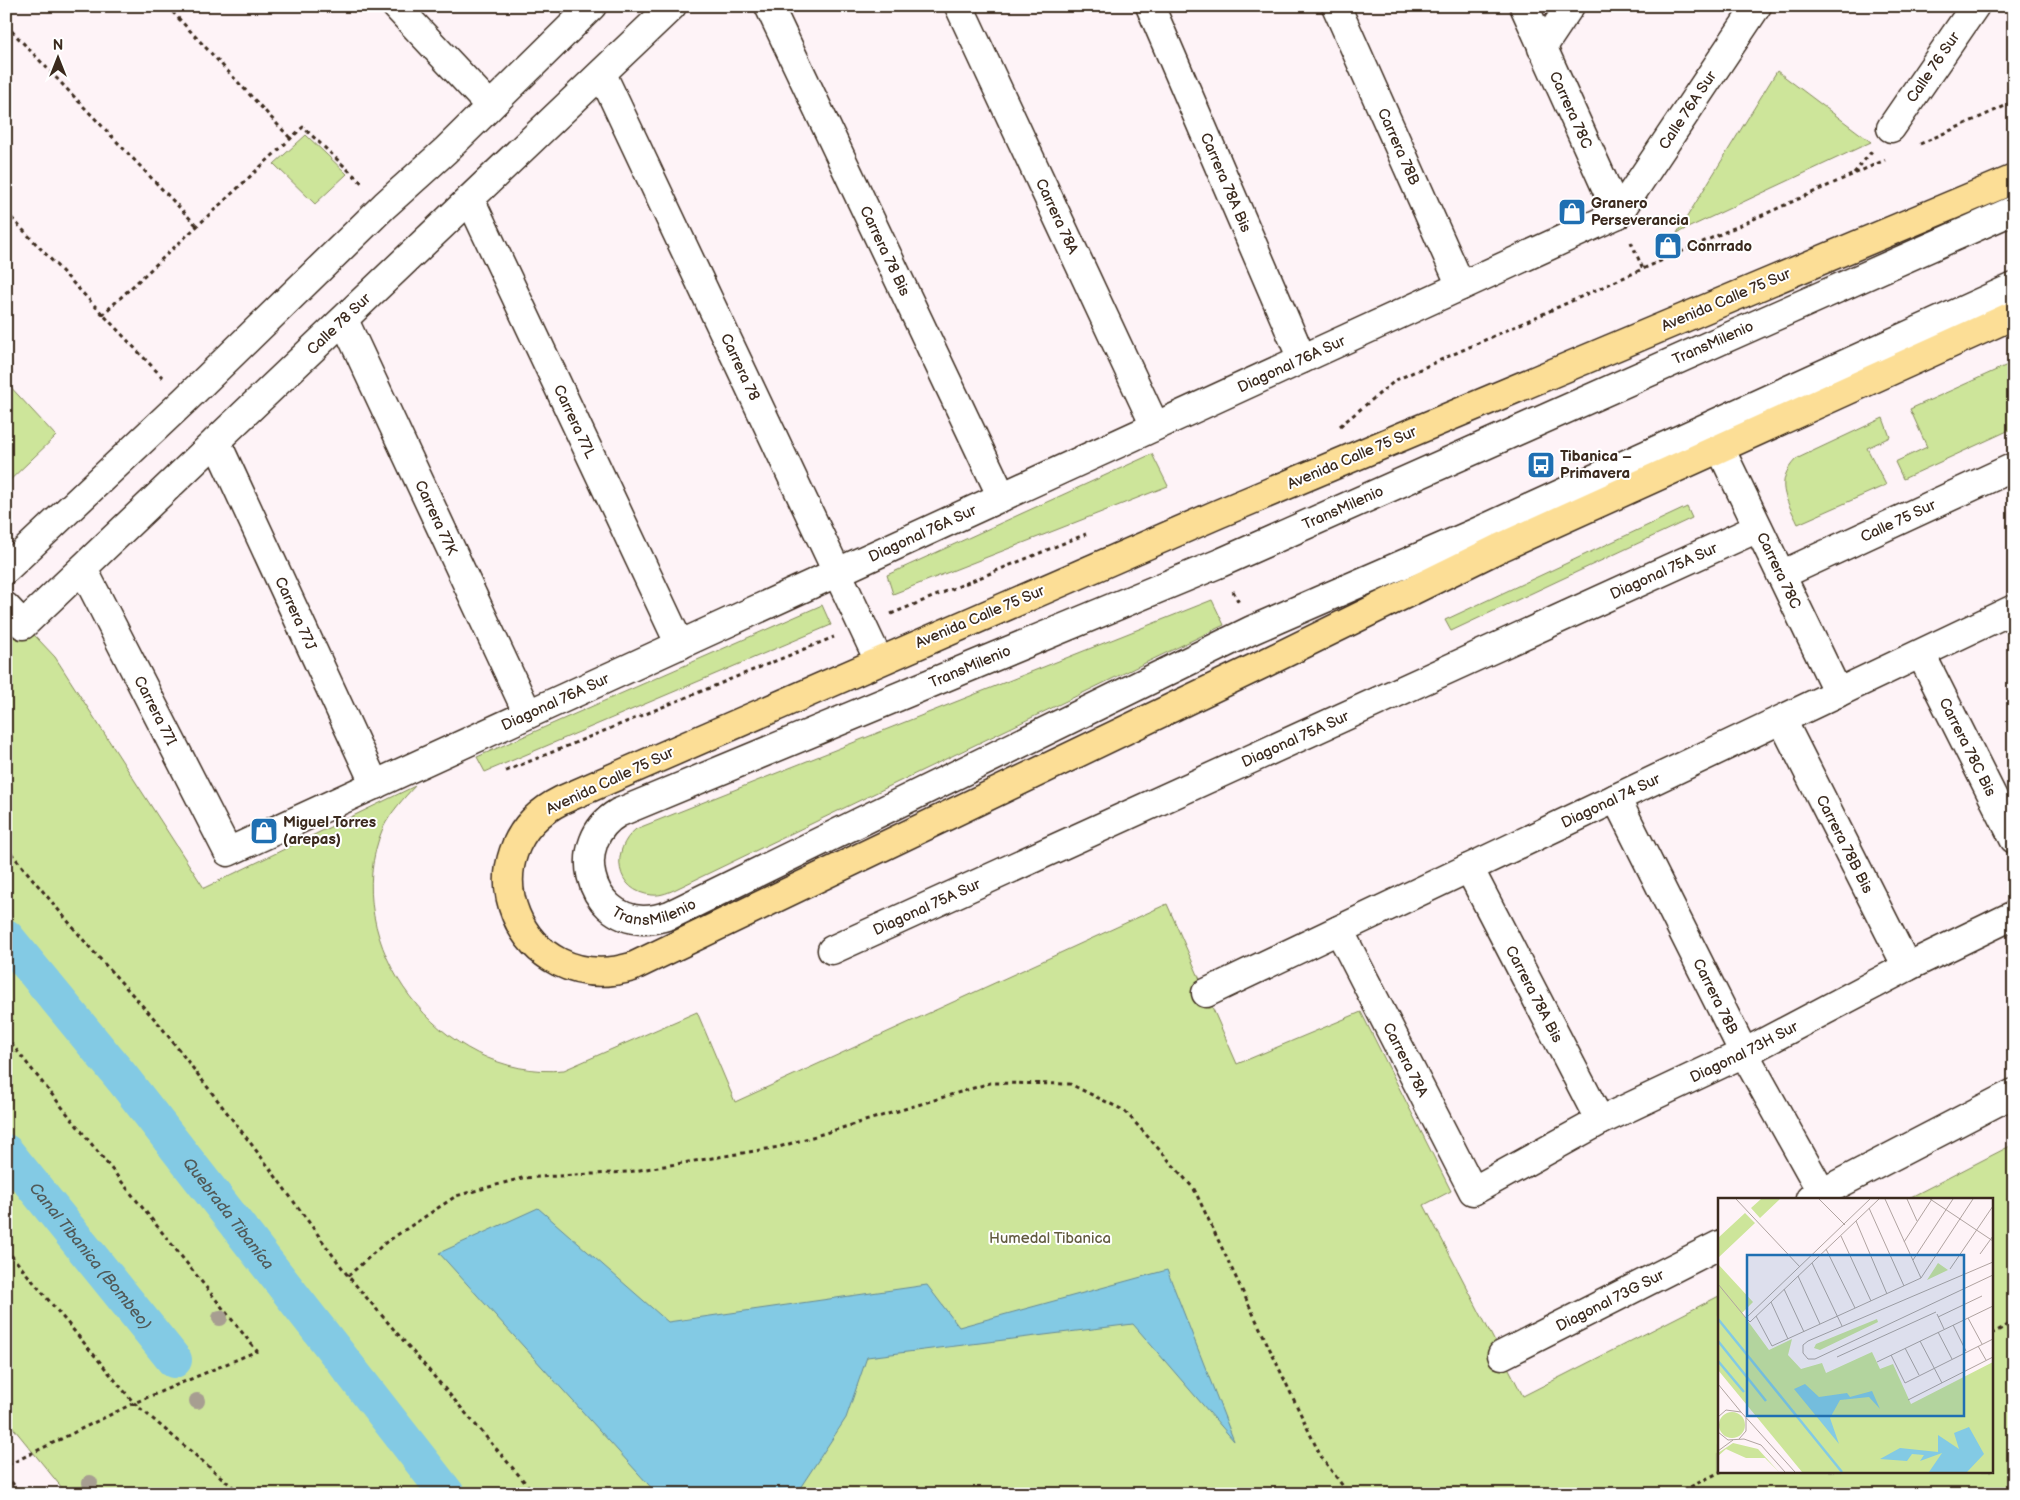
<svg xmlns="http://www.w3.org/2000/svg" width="2020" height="1500" font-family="'Balsamiq Sans',sans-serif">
<rect width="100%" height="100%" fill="#fef3f7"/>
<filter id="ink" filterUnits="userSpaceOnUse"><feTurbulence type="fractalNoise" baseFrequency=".02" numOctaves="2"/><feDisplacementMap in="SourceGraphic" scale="10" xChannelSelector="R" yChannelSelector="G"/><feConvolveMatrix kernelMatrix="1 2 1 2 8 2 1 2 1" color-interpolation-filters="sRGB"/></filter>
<g filter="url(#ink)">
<path fill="#cde59a" stroke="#84885c" d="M1777,71L1871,142L1677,233Z
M306,135L347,174L315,204L274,164Z
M2014,362V428L1903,479L1895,462L1927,447L1910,409Z
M6,382L56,436L6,484Z
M1883,418L1890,437L1867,448L1886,485L1798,524C1786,499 1774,482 1796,459Z
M1152,454L1168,486L893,594L887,575Z
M1687,507L1692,518L1451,631L1445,620Z
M1212,600L1224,625L678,888C670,892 661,896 652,895C615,892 610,850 636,829Z
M6,605L55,657L204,888L415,786C403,799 391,812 383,828C335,942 442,1082 564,1070L697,1012L735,1102L1167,904L1237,1064L1361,1012L1451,1191L1424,1205L1523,1396L1719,1296V1471H1991V1199H1907L2014,1144V1494H67L6,1419Z
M822,605L831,625L485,772L477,757Z"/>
<path fill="#83cae4" stroke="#668a95" d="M538,1208L668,1322L927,1285L959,1327L1167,1270L1234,1441L1133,1324L867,1357L846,1418L796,1494H657L439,1253Z"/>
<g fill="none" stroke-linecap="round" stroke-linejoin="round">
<g stroke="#83cae4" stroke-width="36">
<path id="s1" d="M6,937L123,1079L447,1494"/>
<path id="s2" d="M6,1152L174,1360"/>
</g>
<defs>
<g id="minor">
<path d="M396,6L490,106"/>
<path id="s3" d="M769,6L1002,497"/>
<path id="s4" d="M959,6L1155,426"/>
<path id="s5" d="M1150,6L1302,359"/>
<path id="s6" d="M1336,6L1461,286"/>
<path id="s7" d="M1524,6L1618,214"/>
<path d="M1542,48L1570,6"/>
<path id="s8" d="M602,74L879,661"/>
<path id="s9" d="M1891,128L1975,6"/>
<path id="s10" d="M470,199L680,645"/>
<path id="s11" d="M2014,210L1220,563L618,813C570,841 587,918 643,920C653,920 661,918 670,915L1252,630L1477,532L2014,287"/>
<path id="s12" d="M1618,214L1757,6"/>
<path id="s13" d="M344,320L528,714"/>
<path id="s14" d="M216,441L375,785"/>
<path id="s15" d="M1720,448L1838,693"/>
<path d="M6,569L185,400L385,205L445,151L592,6"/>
<path id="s16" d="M83,569L228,852L1618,214"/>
<path id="s17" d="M1781,575L2014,467"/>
<path id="s18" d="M6,607L23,625L672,6"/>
<path id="s19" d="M1921,654L2014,839"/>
<path id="s20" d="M1782,720L1907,967"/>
<path id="s21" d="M1616,798L1744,1053L1822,1193"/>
<path id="s22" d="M1469,868L1600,1121"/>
<path id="s23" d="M1339,930L1473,1191L1600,1121L1744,1053L1907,967L2014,915"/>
<path id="s24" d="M832,950L1758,528"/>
<path id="s25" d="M1206,993L2014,609"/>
<path d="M1810,1199L2014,1093"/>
<path id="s26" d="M1502,1355L1719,1245"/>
</g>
<path id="major" d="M2014,179L1218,514L562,800C459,851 519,1000 632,967L1267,662L1497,549L2014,315"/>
</defs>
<use href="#minor" stroke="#3b2a1e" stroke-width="31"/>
<use href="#major" stroke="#3b2a1e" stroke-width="31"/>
<path stroke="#3b2a1e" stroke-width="3" stroke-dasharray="4 4" stroke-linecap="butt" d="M167,6L291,139
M6,25L198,227
M1920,144L2014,102
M1854,173L1872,151
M6,212L163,378
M1631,242L1643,269
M102,315L303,127L363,184
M1340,426L1396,380L1885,160
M1233,591L1239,603
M891,614L1086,534
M506,771L834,637
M6,847L91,949L159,1024L265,1162L348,1276L535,1494
M6,1037L257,1351L134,1403L6,1466
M6,1249L134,1403L241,1494
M348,1276L385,1243L456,1196L522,1178L628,1172L779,1147L990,1083L1070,1084L1125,1111L1194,1189L1321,1457L1349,1494
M1991,1334L2014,1322
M6,1476L22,1494
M1676,1494L1722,1471"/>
<use href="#minor" stroke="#fff" stroke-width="28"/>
<use href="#major" stroke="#fcde96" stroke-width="28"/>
</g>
<g fill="#a79e91">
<circle cx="220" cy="1318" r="8"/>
<circle cx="197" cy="1401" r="8"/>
<circle cx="90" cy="1483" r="8"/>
</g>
</g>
<defs>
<symbol id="shop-square" viewBox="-11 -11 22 22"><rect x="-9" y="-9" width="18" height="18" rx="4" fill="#1f6fb2" stroke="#fff"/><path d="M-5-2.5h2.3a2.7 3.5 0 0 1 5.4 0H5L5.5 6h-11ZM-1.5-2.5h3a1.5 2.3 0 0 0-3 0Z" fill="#fff"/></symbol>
<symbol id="bus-square" viewBox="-11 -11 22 22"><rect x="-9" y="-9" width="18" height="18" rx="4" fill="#1f6fb2" stroke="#fff"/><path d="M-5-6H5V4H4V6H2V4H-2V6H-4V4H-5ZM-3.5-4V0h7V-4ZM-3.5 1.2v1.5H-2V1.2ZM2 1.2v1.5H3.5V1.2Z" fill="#fff"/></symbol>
</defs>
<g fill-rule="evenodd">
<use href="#shop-square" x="1556" y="196" width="32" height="32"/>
<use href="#shop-square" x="1652" y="230" width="32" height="32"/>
<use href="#bus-square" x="1525" y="449" width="32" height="32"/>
<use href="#shop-square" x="248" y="815" width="32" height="32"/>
</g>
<g text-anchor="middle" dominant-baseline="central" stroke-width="4" stroke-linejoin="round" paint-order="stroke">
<g font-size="15" fill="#3b2a1e" stroke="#fff">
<text stroke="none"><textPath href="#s9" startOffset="74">Calle 76 Sur</textPath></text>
<text stroke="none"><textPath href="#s7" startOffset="114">Carrera 78C</textPath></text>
<text stroke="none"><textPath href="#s12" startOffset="125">Calle 76A Sur</textPath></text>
<text stroke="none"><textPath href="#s6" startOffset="154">Carrera 78B</textPath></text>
<text stroke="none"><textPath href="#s5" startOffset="192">Carrera 78A Bis</textPath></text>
<text stroke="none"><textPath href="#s4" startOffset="232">Carrera 78A</textPath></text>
<text stroke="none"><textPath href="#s3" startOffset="271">Carrera 78 Bis</textPath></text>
<text transform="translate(1726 300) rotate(-23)">Avenida Calle 75 Sur</text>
<text stroke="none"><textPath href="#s18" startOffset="461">Calle 78 Sur</textPath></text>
<text transform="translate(1713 343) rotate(-24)">TransMilenio</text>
<text stroke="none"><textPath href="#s16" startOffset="1488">Diagonal 76A Sur</textPath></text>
<text stroke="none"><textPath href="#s8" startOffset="324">Carrera 78</textPath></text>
<text stroke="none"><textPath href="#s10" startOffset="246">Carrera 77L</textPath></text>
<text transform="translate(1352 458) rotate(-23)">Avenida Calle 75 Sur</text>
<text transform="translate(1343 508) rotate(-24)">TransMilenio</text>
<text stroke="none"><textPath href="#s13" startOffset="218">Carrera 77K</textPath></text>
<text stroke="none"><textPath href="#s17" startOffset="129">Calle 75 Sur</textPath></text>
<text stroke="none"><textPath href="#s16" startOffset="1082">Diagonal 76A Sur</textPath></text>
<text stroke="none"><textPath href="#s15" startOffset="136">Carrera 78C</textPath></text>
<text stroke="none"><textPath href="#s24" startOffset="914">Diagonal 75A Sur</textPath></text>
<text stroke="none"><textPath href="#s14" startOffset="190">Carrera 77J</textPath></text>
<text transform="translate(980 617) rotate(-23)">Avenida Calle 75 Sur</text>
<text transform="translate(970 667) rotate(-23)">TransMilenio</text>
<text stroke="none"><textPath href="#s16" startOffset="678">Diagonal 76A Sur</textPath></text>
<text stroke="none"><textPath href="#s16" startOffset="159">Carrera 77I</textPath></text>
<text stroke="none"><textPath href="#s24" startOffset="509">Diagonal 75A Sur</textPath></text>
<text stroke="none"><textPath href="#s19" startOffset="104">Carrera 78C Bis</textPath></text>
<text transform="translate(610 781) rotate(-25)">Avenida Calle 75 Sur</text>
<text stroke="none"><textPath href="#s25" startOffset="448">Diagonal 74 Sur</textPath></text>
<text stroke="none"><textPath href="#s20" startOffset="139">Carrera 78B Bis</textPath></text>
<text stroke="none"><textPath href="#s11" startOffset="1679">TransMilenio</textPath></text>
<text stroke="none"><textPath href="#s24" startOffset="104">Diagonal 75A Sur</textPath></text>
<text stroke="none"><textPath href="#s22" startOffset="142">Carrera 78A Bis</textPath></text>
<text stroke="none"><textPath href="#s21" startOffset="222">Carrera 78B</textPath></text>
<text stroke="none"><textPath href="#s23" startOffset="598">Diagonal 73H Sur</textPath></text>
<text stroke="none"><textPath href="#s23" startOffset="146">Carrera 78A</textPath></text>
<text stroke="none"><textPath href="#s26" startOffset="121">Diagonal 73G Sur</textPath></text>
</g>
<g font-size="15" font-weight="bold" fill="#3b2a1e" stroke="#fff" text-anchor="start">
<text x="1591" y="203">Granero<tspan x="1591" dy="17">Perseverancia</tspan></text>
<text x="1687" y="246">Conrrado</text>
<text x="1560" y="456">Tibanica –<tspan x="1560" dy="17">Primavera</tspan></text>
<text x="283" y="822">Miguel Torres<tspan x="283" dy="17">(arepas)</tspan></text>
</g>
<g font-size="15" fill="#60593d" stroke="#fff">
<text x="1050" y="1238">Humedal Tibanica</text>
</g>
<g font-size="16" font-style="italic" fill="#515a59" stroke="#fff">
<text stroke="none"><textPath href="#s1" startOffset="355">Quebrada Tibaníca</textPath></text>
<text stroke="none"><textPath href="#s2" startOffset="134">Canal Tibanica (Bombeo)</textPath></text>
</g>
</g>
<g transform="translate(1718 1198)">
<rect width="275" height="275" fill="#fef3f7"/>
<path d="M43,1H62L42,20L33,10ZM27,15L37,25L0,60V40ZM220,65L230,72L209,82ZM0,66L35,104L24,115L51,152L74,141L70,157L83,171L104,165L108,175L154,154L162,171L175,166L193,206L275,164V274H84L0,172ZM159,121L160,124L102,152L96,150L98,146ZM1 227a13 13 0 1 1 26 0a13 13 0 1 1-26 0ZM15,245L40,251L61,274L47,260H28L8,251L0,258V255Z" fill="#cde59a"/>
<path d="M87,186L101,199L129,195L132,199L154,193L162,211L151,199L122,202L112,220L121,246L76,191ZM251,229L266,256L249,274H211L224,255L202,263L206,257L194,256L189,263L162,261L182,250L220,254V237L241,251L236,235Z" fill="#83cae4"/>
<path fill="none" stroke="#83cae4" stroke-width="2.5" d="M0,121L124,274M0,143L48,203M0,163L26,194"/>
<path fill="none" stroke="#b0a3a0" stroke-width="1" d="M18,1L82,69M101,1L127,27M152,1L28,120L32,124L161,1M167,1L203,80M189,1L199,23M212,1L275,43M151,10L186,88M138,23L169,96M123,38L153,103M186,44L214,1M108,51L137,110M262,56L275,38M195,62L235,1M275,64L90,143L85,147V155L90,161H97L275,77M94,65L124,128M232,71L275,8M80,78L102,126M203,80L255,1M0,86L28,120M66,91L86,134M53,104L70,141M219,116L226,131M38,118L54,148L203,80M220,119L264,98M250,120L264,146M235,127L248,153M220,134L234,161M202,143L224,185M260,148L268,162M187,150L201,177M173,157L187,185L275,141M119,159L218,114M159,164L275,108M0,186L23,214M0,196V220M190,202L275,159M0,219L8,212L23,214L77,274M0,234L10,242L26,241L43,247L67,274M21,241L28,233V220M0,253L15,242"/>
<path fill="#1f6fb2" fill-opacity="0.15" stroke="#1f6fb2" stroke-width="2.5" d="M29,57H246V218H29Z"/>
<rect width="275" height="275" fill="none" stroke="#3b2a1e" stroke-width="2.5"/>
</g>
<rect width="2020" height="1500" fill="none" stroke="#fff" stroke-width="25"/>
<rect x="12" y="12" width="1995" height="1475" fill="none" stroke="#3b2a1e" stroke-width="2" filter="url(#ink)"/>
<g transform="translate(58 58)" stroke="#ffffff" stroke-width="4" paint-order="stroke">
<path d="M0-4L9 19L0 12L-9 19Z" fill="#3b2a1e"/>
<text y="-8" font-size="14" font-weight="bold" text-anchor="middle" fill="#3b2a1e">N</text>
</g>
</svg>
